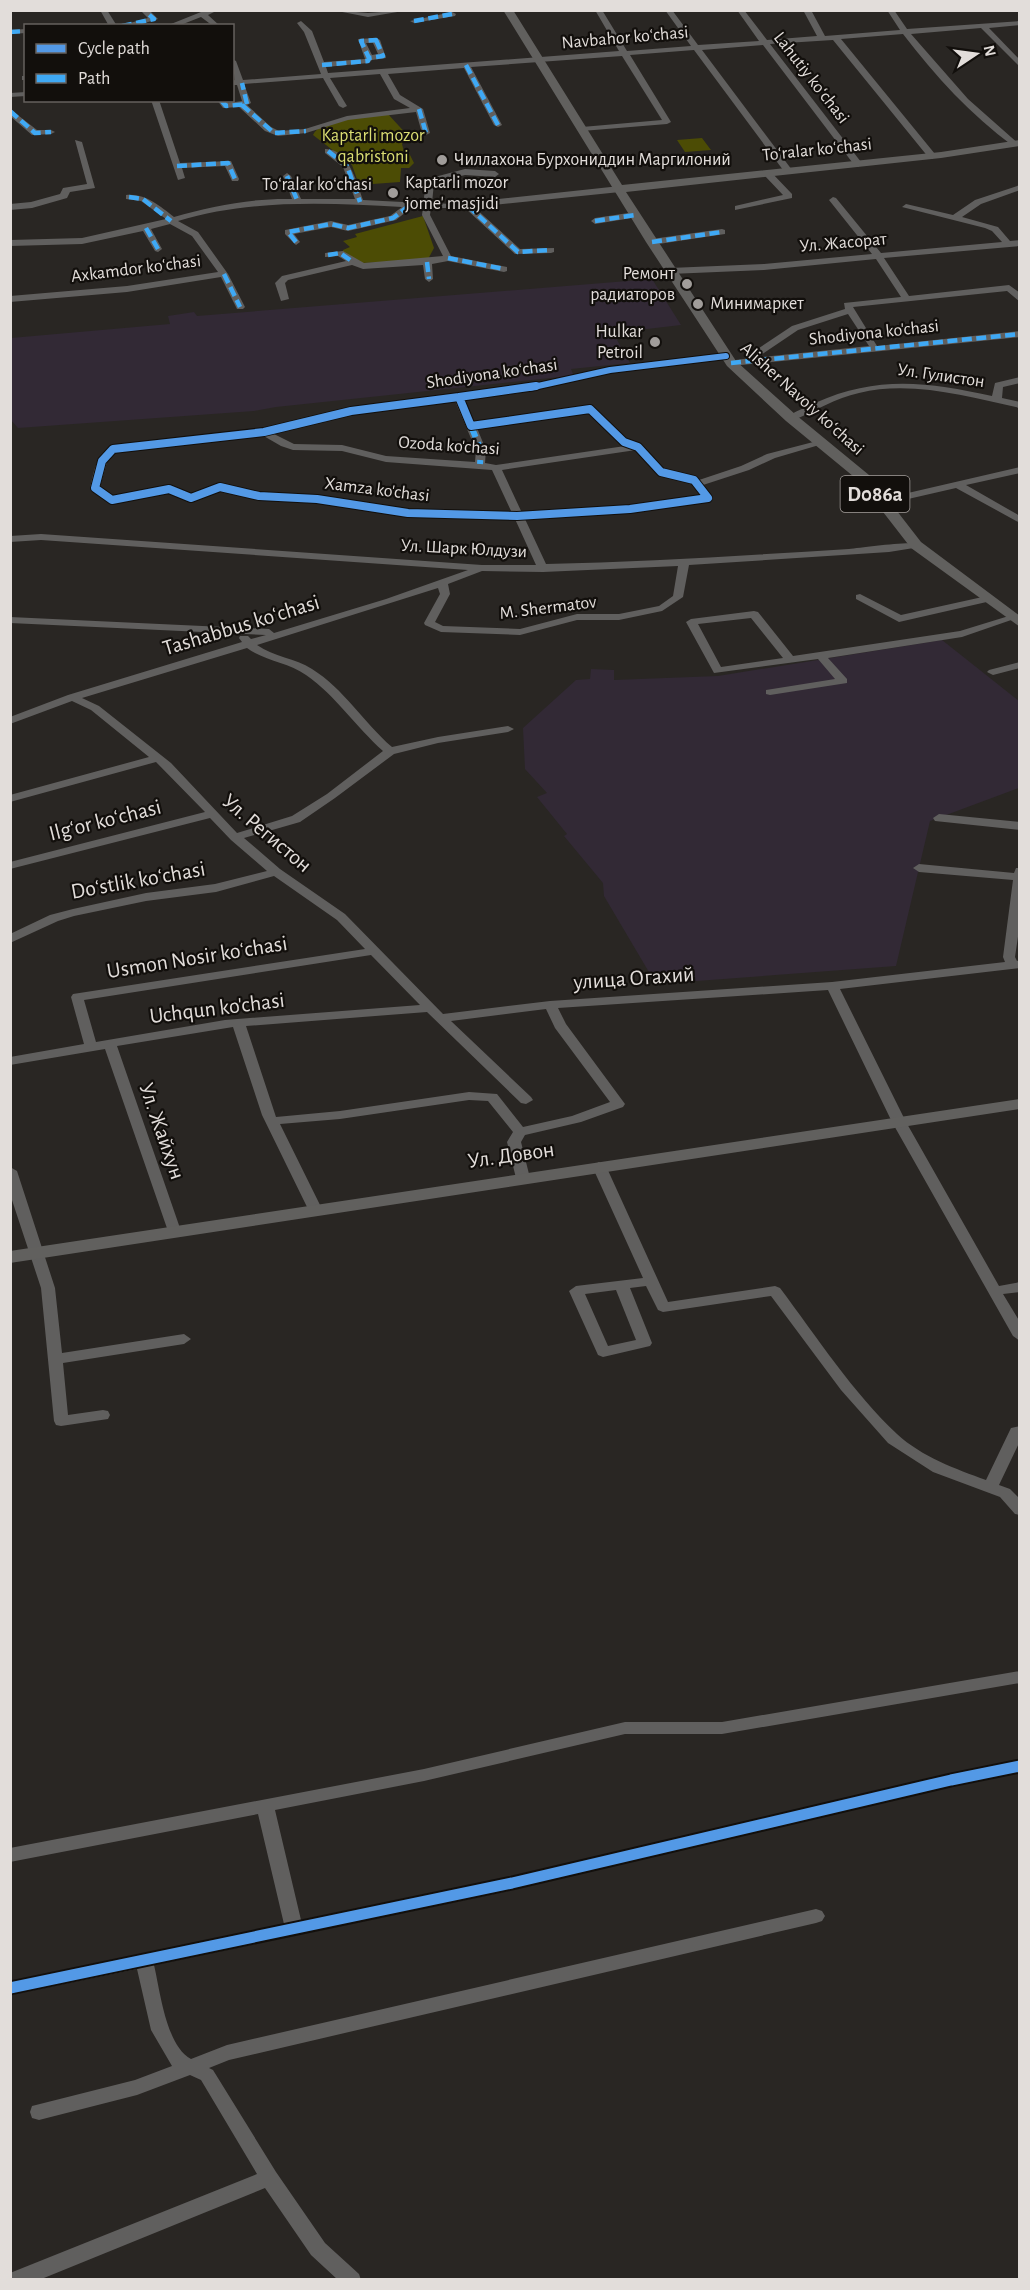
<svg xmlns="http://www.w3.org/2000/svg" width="1030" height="2290" font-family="'Alegreya Sans',sans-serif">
<rect width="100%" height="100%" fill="#292623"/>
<path fill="#322935" d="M652,279L681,325L613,333L630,363L571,369L573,374L569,376L276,407L254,411L18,428L11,420V338L170,324L168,316L194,312L197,316Z
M942,640L1019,701V788L930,821L896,966L656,984L604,896L603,883L564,836L567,834L537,797L547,793L525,769L523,728L576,680L590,679L591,669L614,670V680L718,676Z"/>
<path fill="#4c4c05" d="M388,114L410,138L405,139L402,144L404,152L409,153L414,163L409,168H401L400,182L359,185L352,165L313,135C319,119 372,116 388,114Z
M702,138L711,150L685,152L677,140Z
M423,216L434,248L427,261L360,263L343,253V250L350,247L343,241L357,237L355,234Z"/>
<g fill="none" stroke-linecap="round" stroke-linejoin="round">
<path fill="#605f5e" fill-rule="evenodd" d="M100,10H107L117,26H109Z
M143,10H149L158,19L135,26H119L148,18L142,12Z
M206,10H218L208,15L220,26H213L201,17L178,26H166Z
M332,10L368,13L409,10L368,17Z
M595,10H602L627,51L691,46L665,10H672L698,45L759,41L737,10H744L767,40L817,36L803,10H811L825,36L900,30L887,10H894L907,29L1020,21V25L989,28L1020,60V67L981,28L911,34L968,99L1020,145L1013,146C971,115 935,76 903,34L841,39L935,154L936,156L932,159L929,158L833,40L770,44L861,162L862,164L858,167L855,166L763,45L702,50L792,170V174H786L694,50L630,55L671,122L667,124L582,131L578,129L582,127L662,120L622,56L471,67L502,125L498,127L494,125L464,68L388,74L400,95L423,109L430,133L426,135L422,133L416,112L348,120L306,133L278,136L265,131L239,107L223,108L217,100H226L228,103L242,101L237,85H232V81L235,80L232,59L236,61L243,80L321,74L304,32L297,23L301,21L312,31L324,62L365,59L358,39L376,38L380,40L386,58L372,60L368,63L326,67L328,73L619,51ZM366,43H373L378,54L372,55ZM380,74L394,99L410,108L347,116L305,129L279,131L271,127L247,105L251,103L244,84L323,78L339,106L343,108L347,106L330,78Z
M452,12L456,14L455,16L414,23L410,21Z
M26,29V33L10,34V30Z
M22,76H26V80H22Z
M26,92V96L10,97V93Z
M151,100H159L180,163L231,161L239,179L238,181H232L225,166L182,168L185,178L178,180Z
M10,109L37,130H51L55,132L51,134L32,135L10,116Z
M75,140L82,142L95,188L70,192L67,198L32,208L10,210V204L31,202L60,194L63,188L87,184Z
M325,149C348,148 357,183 363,200L423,203L427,179L465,169L495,171L499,174L495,177L465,175L434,183L432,203L452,204L620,186L624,189L620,192L474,207L520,249L554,248V252L551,253L515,254L465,208H431L430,215L451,256L507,267V271L504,272L448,261L432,264L433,279L429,282L425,279L423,265L363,269L352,265L288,280L285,283L289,299L281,301L275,283L282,276L346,261L338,256L325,257V253L343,251L364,263L443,256L422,215L423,208L412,207L396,220L348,231L331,227L294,234L300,242L296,245L285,234V230L331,221L348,225L390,216L402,207C327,203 251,199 178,221L198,232L228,274L245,307L243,309H237L221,277L127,292L10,302V296L127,286L218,272L192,236L170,224L151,229L162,249L158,252L155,251L143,231L82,244L10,246V240L82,238L166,219L141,201L126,199V195C145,193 160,206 174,217C211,206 253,198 292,199L283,176L287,173L291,176L301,199H355L343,167L325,153Z
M765,172H771L792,194V198L735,210V206L783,195L765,176Z
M1020,185V190L981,204L962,217L998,227L1010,241L1020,240V246L884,258L909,296L1009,285L1020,293V302L1007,291L853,307L877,346L1020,331V337L731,366L728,365V361L751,358L753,352L792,326L845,309L844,303L901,297L876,259L764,270L670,274L666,271L670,268L764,264L872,254L829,200L833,197L836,198L881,253L1002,242L992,231L985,228L902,207L906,204L953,215L975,200ZM848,314L869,346L761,357V355L798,330Z
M635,212L638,213V217L595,224L591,221L595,218Z
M722,229L725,230V234L652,245L648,242L652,239Z
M726,353L729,354V358L610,373L519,393L465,400L474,423L593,407L627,440L641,445L665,470L698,478L699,480L741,466L767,454L821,440L826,443L775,458L749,470L703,485L713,498L712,500L630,512L525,519L546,564C647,562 748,555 849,549C862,548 914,540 921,545L920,547L889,552L689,565L683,597L662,611L619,620H577L520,635L441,632L425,625L424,623L440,594L438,588L257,645C274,657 295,658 312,669C344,689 364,723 392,747L438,737L508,726L514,729L508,732L438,743L394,754L335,798L300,822L244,838L280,869L345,914L443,1014L550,1001L832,982L1005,962L1003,957L1013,880L919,872L913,868L919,864L1014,873L1016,868H1020V923L1015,957L1017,961L1020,960V968L840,989L906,1122L999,1286L1020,1282V1292L1003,1294L1020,1322V1341L1013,1336L892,1122L828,990L558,1008L566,1024L625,1104L623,1107L581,1122L525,1135L521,1142L530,1178L523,1182L516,1178L507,1142L513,1132L488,1101L469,1100L340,1119L280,1124L322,1209L315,1213L308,1209L262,1115L233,1027L117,1046L181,1231L179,1234H169L105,1049L10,1065V1057L84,1044L71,997L73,994L365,949L337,920L274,876L216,892L146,901L74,916L58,921L10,943V934L50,915L73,909L146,893L215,884L267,871L231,840L210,818L10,869V862L205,812L156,762L10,802V795L149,757L91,710L72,701L10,724V717L68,695L242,642L239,638L240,636H248L251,639L266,635L10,623V617L269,629L274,633L386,599L468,570L41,540L10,542V536L41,534L482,565H536L515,519L408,516L317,502L259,499L220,490L191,501L168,492L112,503L90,488C94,472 96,453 113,446L264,429L351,408L519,387L610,367ZM455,401L476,450L475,462L386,456L342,445L294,444L272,433L351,414ZM588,412L621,444L625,446L496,465L485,463L486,450L477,428ZM262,435L281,446L293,450L342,451L386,462L492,470L512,513L408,510L317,496L259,493L220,484L191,494L169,486L114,497L100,487L107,462L116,452ZM636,450L657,474L690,482L701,496L630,506L522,513L502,470ZM678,566L673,596L659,606L619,614H577L520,629L443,626L435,622L450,594L448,584L482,571L543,572ZM247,648C265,661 288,662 306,675C336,696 356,727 383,751L327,794L292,816L237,833L171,763L99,706L82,698ZM371,955L420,1005L225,1020L96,1042L84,1000ZM546,1009L555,1028L610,1102L572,1116L523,1127L497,1094L469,1092L340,1111L276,1117L246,1026L427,1012L521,1103L526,1104L533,1100L531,1097L451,1021Z
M1020,377V383L1003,387L1002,398L1020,402V408C968,397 912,380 859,393C836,398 815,411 794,420L786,418C794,411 806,408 815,403C877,375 928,382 992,396L995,383Z
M1020,467V473L966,485L1020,516V523L956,488L882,505L877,502L882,499Z
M860,594L901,615L987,596L992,599L991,601L899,622L856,599V595Z
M754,611L758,612L793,656L960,631L1012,615L1017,618L962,637L828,658L847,679V683L770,695L766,694V690L835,679L818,659L714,673L686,622L691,619ZM751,618L783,658L721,667L698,624Z
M1020,662V668L993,675L987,672L989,670Z
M939,814L1020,822V830L935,821L933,818Z
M599,1162L606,1166L668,1302L775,1286L780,1288C816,1336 854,1394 897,1434C922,1457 956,1469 986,1480L1011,1428L1020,1426V1441L999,1485L1010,1489L1020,1499V1515L1015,1514L1000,1497L933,1472L888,1443L841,1390L771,1296L663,1312L658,1310L646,1286L630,1288L652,1343L650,1346L603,1357L598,1355L569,1291L576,1286L643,1278L592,1166ZM616,1290L636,1340L608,1346L585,1294Z
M10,1167L17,1171L55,1288L62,1353L184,1334L191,1339L184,1344L63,1363L68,1415L103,1410L108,1411L110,1415L108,1419L61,1426L56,1425L54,1421L41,1288L10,1194Z
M1020,1671V1683L722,1734H625L424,1781L275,1810L301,1920L512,1876L951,1774L1020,1760V1772L951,1786L512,1890L154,1965C160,1990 166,2046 191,2059L227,2045L816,1909L822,1911L825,1916L822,1921L816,1923L229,2060L209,2068L213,2070L276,2172L325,2243L359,2274L361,2280H338L311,2255L265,2188L39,2280H10V2273L257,2174L201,2080L190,2075L137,2095L39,2120L32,2118L30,2112L32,2106L135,2080L172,2066L151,2030L137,1969L10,1995V1981L284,1924L258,1814L10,1862V1848L424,1769L625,1722H722Z"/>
<path fill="#61605e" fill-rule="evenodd" d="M503,10H513L622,185L941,152L1020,140V146L941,158L626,192L736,361L796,415L869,475L921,542L1020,616V627L911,548L859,481L786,421L727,366L646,242Z
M1020,1099V1109L10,1263V1251Z"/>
<path stroke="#3fa9f5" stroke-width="4.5" stroke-dasharray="10 4.5" stroke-linecap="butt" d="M414,21L452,14
M122,26L154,19L146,12
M10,32L26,31
M376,40L383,56L369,58L361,41Z
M322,65L368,61L369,58
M466,65L498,125
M221,100L226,106L247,104L242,83
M242,105L274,133L306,131
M419,109L426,133
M10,111L35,133L51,132
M328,151L347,166L360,202
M177,166L228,163L235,179
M287,176L298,202
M129,197L143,199L171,221
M468,206L518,252L551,250
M595,221L635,215
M146,228L158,249
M296,242L288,232L331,224L348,228L393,218L410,205
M652,242L722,232
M328,255L340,253L353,262
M448,258L504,269
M427,262L429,279
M224,274L240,307
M731,363L1020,334"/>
<path stroke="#3fa9f5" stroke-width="6" stroke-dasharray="12 6" stroke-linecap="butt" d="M471,426L481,450L480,464"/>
<defs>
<path id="cycleway-far2" d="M529,388L610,370L726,356"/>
<path id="cycleway-far1" d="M459,397L471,426L590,409L624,442L638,447L661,472L694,480L708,498L630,509L517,516L408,513L317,499L259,496L220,487L191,498L169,489L112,500L95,488L102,461L113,449L264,432L351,411Z
M459,397L536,386"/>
<path id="cycleway" d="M10,1988L512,1883L951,1780L1020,1766"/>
</defs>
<use href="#cycleway-far2" stroke="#120f0c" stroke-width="8"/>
<use href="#cycleway-far1" stroke="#120f0c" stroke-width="10"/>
<use href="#cycleway" stroke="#120f0c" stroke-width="15"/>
<use href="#cycleway-far2" stroke="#5399e6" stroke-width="6"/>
<use href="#cycleway-far1" stroke="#5399e6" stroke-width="8"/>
<use href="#cycleway" stroke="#5399e6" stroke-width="11"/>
</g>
<g fill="#a19d9a" stroke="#120f0c" stroke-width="2">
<circle cx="442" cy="160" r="6"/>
<circle cx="393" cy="193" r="6"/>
<circle cx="687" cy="284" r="6"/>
<circle cx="698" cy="304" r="6"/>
<circle cx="655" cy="342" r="6"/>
</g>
<g text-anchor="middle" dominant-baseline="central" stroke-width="4.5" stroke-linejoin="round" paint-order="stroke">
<g font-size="18" fill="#e2ddda" stroke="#120f0c">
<text transform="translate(625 38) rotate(-5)">Navbahor koʻchasi</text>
<text transform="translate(811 78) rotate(52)">Lahutiy koʻchasi</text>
<text transform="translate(817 150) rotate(-6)">Toʻralar koʻchasi</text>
<text x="317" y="185">Toʻralar koʻchasi</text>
<text transform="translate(843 243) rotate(-5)">Ул. Жасорат</text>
<text transform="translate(136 269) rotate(-7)">Axkamdor koʻchasi</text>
<text transform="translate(874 333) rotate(-6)">Shodiyona ko'chasi</text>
<text transform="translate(492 374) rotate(-8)">Shodiyona koʻchasi</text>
<text transform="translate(941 376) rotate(8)">Ул. Гулистон</text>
<text transform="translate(802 399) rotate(42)">Alisher Navoiy koʻchasi</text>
<text transform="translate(449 446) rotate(4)">Ozoda ko'chasi</text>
<text transform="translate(377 490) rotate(7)">Xamza ko'chasi</text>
<text transform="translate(464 549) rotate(3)">Ул. Шарк Юлдузи</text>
<text transform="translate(548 608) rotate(-7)">M. Shermatov</text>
</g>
<g font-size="18" fill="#dbde73" stroke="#120f0c">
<text x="373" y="136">Kaptarli mozor<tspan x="373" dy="21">qabristoni</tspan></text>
</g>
<g font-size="18" fill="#e2ddda" stroke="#120f0c" text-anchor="start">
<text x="454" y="160">Чиллахона Бурхониддин Маргилоний</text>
<text x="405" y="183">Kaptarli mozor<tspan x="405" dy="21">jome' masjidi</tspan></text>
<text x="675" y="274" text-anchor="end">Ремонт<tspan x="675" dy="21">радиаторов</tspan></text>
<text x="710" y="304">Минимаркет</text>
<text x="643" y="332" text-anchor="end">Hulkar<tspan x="643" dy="21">Petroil</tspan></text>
</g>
<rect fill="#120f0c" stroke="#a49f9c" stroke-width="1.5" x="840.5" y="476" width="69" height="36" rx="4.5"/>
<g font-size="21" font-weight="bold" fill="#e2ddda">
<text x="875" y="494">D086a</text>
</g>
<g font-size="22" fill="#e2ddda" stroke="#120f0c">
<text transform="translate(241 625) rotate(-17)">Tashabbus koʻchasi</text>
<text transform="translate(105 820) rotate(-14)">Ilgʻor koʻchasi</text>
<text transform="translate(267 833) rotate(40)">Ул. Регистон</text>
<text transform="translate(138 880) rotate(-10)">Doʻstlik koʻchasi</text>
<text transform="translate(197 957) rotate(-9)">Usmon Nosir koʻchasi</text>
<text transform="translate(634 978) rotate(-4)">улица Огахий</text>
<text transform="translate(217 1008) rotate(-7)">Uchqun ko'chasi</text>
<text transform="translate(162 1131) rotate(71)">Ул. Жайхун</text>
<text transform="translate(511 1155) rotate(-8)">Ул. Довон</text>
</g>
</g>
<rect width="1030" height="2290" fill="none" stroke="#e2ddda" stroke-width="24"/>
<rect x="24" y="24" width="210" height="78" fill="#120f0c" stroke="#65615e" stroke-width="1.5"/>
<rect x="36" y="44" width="30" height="9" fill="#5399e6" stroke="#65615e" stroke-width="1.5"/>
<text x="78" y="54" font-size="18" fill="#e2ddda">Cycle path</text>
<rect x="36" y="74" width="30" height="9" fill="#3fa9f5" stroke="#65615e" stroke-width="1.5"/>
<text x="78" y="84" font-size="18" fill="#e2ddda">Path</text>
<g transform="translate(976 54) rotate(77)" stroke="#120f0c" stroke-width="4.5" paint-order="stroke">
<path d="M0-4.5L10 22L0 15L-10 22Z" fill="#e2ddda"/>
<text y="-9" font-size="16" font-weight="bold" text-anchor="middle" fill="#e2ddda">N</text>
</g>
</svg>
